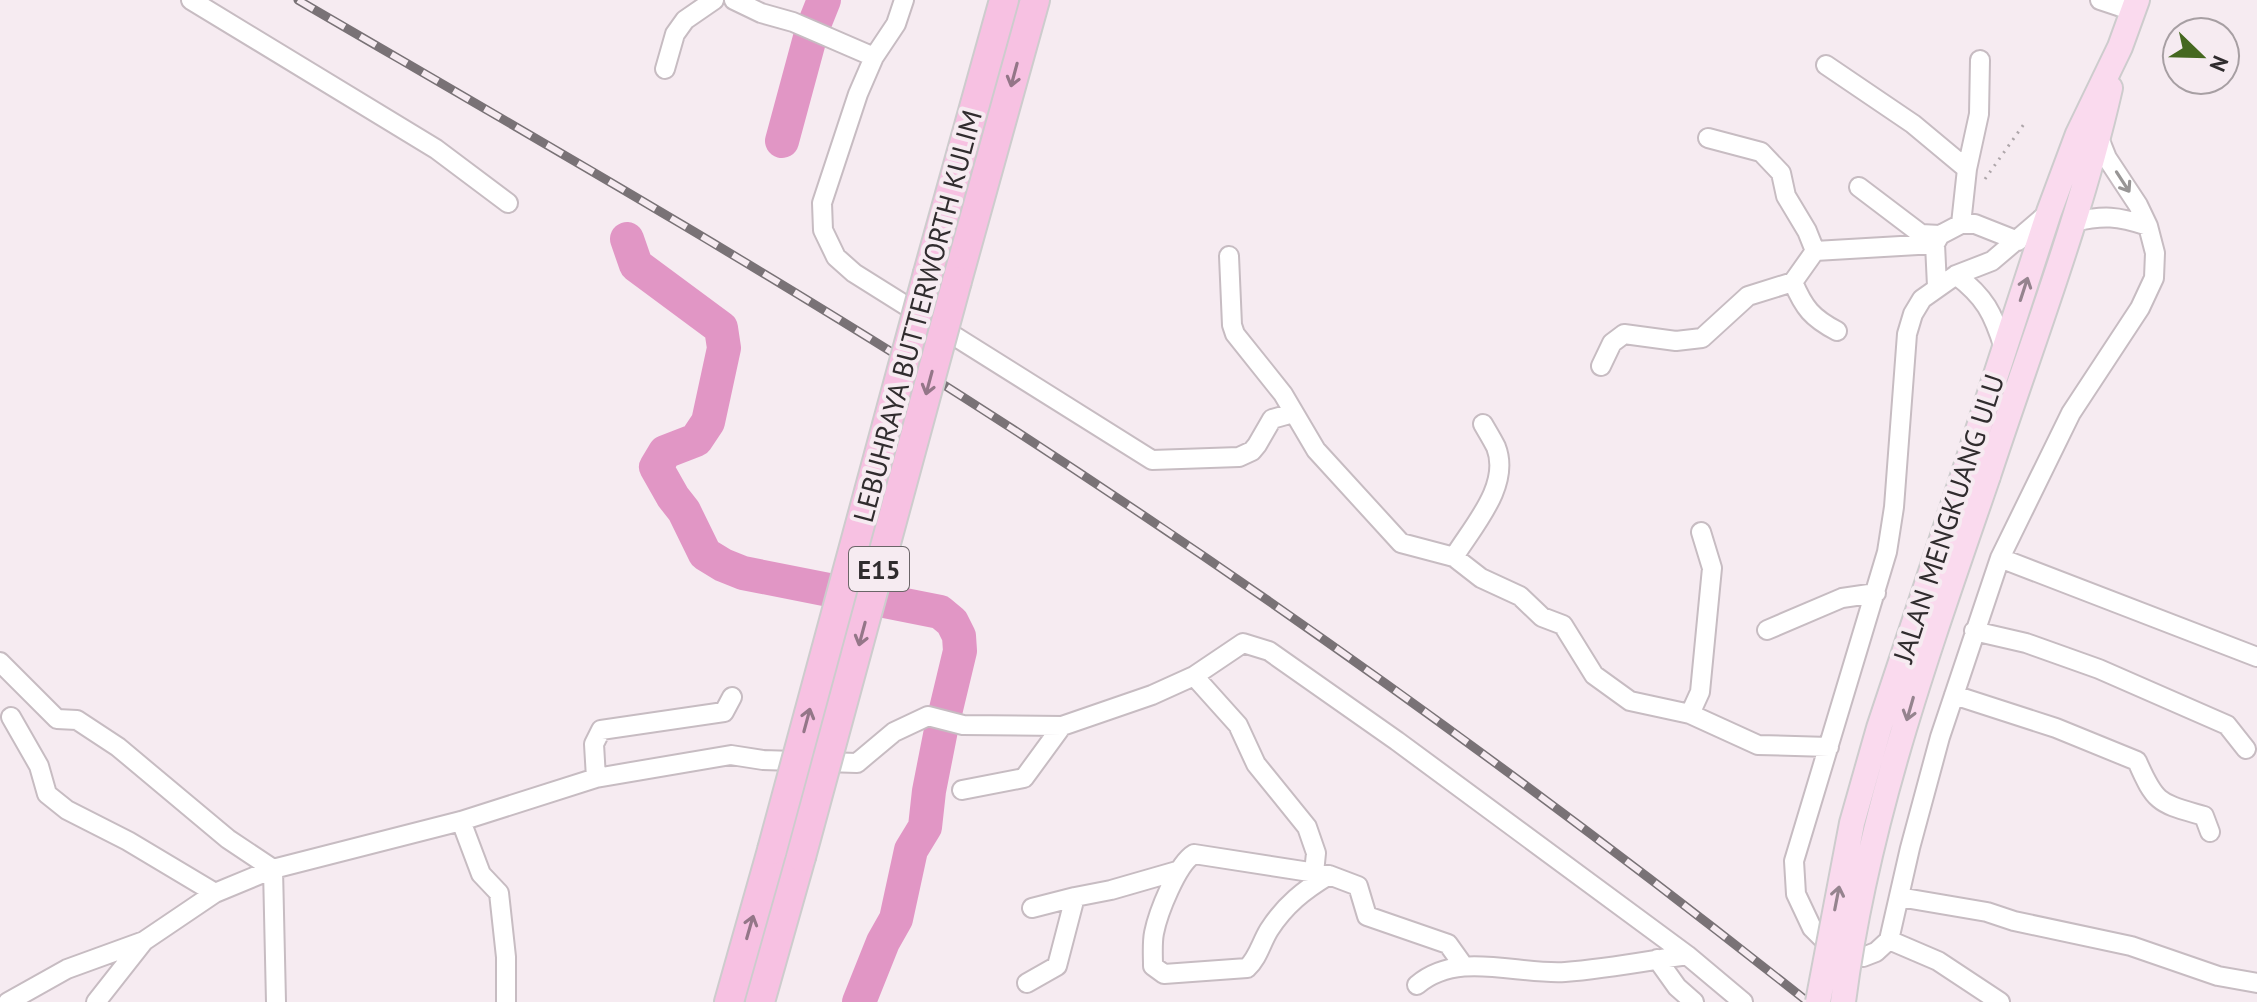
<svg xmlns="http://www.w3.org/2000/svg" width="2257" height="1002" font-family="'PT Sans',sans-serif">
<rect width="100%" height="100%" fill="#f6ebf1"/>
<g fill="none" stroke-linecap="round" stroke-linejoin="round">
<path stroke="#e196c5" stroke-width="34" d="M782,141L812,30L824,0
M627,239L636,265L721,328L724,348L708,422L696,440L665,452L656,467L673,497L684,511L705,554L723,565L743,573L940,612L952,622L959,636L960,651L941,730L929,791L925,827L911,850L896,919L883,942L859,1002"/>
<defs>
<path id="minor" d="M191,0L436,149L508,203
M734,0L761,13L793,22L874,57
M904,0L896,24L874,57L858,94L822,203L823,230L836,257L854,273L1152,460L1239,457L1252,451L1257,445L1272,419L1293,413
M2100,0L2133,11
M1826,65L1913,124L1967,169L1961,224
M665,69L675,34L685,20L714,0
M1708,138L1761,152L1781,173L1786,196L1807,231L1815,251
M1967,169L1979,114L1980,60
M1859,187L1921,234L1940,235L1961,224H1975L2018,241
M2047,214L1992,261L1956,275L1922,299L1913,314L1907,334L1894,507L1887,552L1794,861L1796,894L1812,928L1837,953L1863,957L1876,952L1889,940L1910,848L1940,737L2000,558L2071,413L2140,308L2154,278L2155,253L2148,226L2138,205L2107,158L2099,138
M2073,222C2104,215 2117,216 2148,226
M1229,256L1232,325L1235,334L1283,394L1316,450L1401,543L1454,557L1481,578L1520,596L1542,617L1563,625L1594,675L1630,701L1690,714L1758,745L1829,747
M1956,275C1985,297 1993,313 2004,348
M1793,282C1804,308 1812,318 1837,331
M1937,286L1935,244L1940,235
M1601,366L1612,343L1624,334L1676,341L1702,338L1748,296L1793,282L1815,251L1935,244
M1454,557C1473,526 1511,485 1496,447C1492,439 1487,431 1483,424
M2000,558L2257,657
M1767,630L1842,598L1876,593
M1974,631L2026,643L2099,669L2227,725L2246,749
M0,662L57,719L77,720L118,747L228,839L273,869L276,1002
M1194,676L1238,725L1256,764L1307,827L1316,853L1314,873
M1954,695L2056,728L2137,761C2156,805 2160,803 2204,816L2210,832
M1690,714L1700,692L1712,568L1701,532
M11,717L39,766L47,794L67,810L128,841L215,893
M596,778L594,744L601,730L724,712L732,697
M962,790L1024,778L1062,726
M461,821L481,874L499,893L506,957V1002
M1329,875L1194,854C1177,864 1158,913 1154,933C1152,943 1153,955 1153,966L1164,974L1247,968C1258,958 1261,943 1269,930C1285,905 1304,890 1329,875L1358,886L1367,916L1448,944L1463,965
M1899,897L1987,912L2014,921L2131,946L2218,976L2257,983
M1032,908L1075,897
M1889,940L1938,961L2000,1002
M1657,959L1677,987L1694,1002
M1027,983L1057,966L1075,897L1111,890L1177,871
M1417,985C1458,950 1516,975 1565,972C1606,969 1647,961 1687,955
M8,1002L67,969L144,941
M96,1002L144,941L215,893L273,869L461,821L596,778L731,755L763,760L857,763L894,732L928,716L963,725L1062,726L1152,695L1194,676L1243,643L1269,651L1397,741L1687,955L1743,1002"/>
<path id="major" d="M1965,470L2049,212L2078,134L2120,47L2137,0
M1988,476C2030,348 2080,220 2110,88"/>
<path id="highway" d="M928,273L1004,0
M957,281L1035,0
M729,1002L772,850
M760,1002L801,857"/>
</defs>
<use href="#minor" stroke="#c7bcc2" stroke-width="22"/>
<use href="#major" stroke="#cdcccd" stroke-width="28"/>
<use href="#highway" stroke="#cdcccd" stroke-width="32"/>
<path stroke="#aea6aa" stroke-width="3" stroke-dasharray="2 6" stroke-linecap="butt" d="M1985,179L2024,124"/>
<use href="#minor" stroke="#fff" stroke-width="18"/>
<use href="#major" stroke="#fadaee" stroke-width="24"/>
<use href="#highway" stroke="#f7c1e2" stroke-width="28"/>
<defs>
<path id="rail" d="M298,0C521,130 745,258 963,397C1255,584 1537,787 1808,1002"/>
</defs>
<use href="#rail" stroke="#797276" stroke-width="9"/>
<use href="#rail" stroke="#f6ebf1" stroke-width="6" stroke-dasharray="18" stroke-linecap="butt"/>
<defs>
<path id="major-bridge" d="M1818,1002L1852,823L1879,728L1965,470
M1843,1002C1866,821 1929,648 1988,476"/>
<path id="highway-bridge" d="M772,850L928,273
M801,857L957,281"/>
</defs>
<use href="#major-bridge" stroke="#cdcccd" stroke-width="28" stroke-linecap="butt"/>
<use href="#highway-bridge" stroke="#cdcccd" stroke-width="32" stroke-linecap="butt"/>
<use href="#major-bridge" stroke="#fadaee" stroke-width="24"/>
<use href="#highway-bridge" stroke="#f7c1e2" stroke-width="28"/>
</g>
<defs><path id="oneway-shaft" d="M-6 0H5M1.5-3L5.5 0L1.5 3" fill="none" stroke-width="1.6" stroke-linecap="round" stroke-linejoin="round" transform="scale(2)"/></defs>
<g stroke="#947688">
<use href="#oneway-shaft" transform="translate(1014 75) rotate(105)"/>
<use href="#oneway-shaft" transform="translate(929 383) rotate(105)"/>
<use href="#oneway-shaft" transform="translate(862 634) rotate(105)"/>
<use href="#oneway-shaft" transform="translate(807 720) rotate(-75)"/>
<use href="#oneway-shaft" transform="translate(750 927) rotate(-74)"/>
</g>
<use stroke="#989696" href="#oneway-shaft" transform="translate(2123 182) rotate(57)"/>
<g stroke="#95838e">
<use href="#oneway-shaft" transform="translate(2024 289) rotate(-72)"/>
<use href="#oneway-shaft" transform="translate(1910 709) rotate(106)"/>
<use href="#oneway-shaft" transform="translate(1837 898) rotate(-79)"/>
</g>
<g text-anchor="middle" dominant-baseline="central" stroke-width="8" stroke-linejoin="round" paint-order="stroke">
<rect fill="#f6ebf1" stroke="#6b6568" stroke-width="2" x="849" y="547" width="60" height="44" rx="6"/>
<g font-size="26" font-weight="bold" fill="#302c2e">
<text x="879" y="569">E15</text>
</g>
<g font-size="28" fill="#302c2e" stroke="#f6ebf1">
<text transform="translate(917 316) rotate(-75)">LEBUHRAYA BUTTERWORTH KULIM</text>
<text transform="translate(1948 518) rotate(-72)">JALAN MENGKUANG ULU</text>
</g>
</g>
<g transform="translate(2201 56) rotate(113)"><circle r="38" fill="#f6ebf1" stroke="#a79fa3" stroke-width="2"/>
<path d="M0-6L14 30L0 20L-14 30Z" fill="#456820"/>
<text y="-12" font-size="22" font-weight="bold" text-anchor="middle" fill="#302c2e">N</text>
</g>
</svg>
